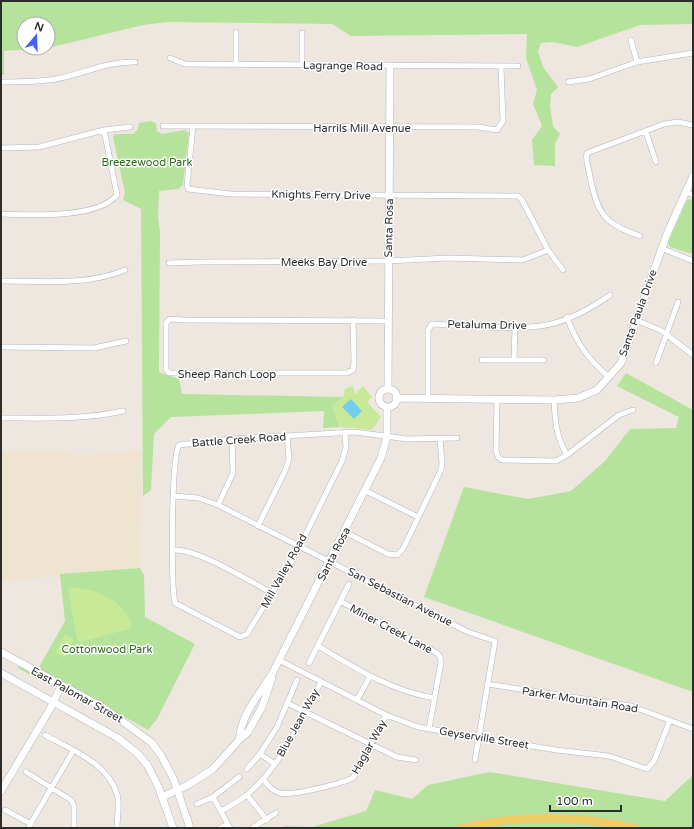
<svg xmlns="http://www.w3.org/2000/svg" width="694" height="829" font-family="'Varela Round',sans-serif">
<rect width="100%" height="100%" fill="#ede7df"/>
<path fill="#efe4cf" d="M142,450L140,568L81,572L7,582L1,578V451H67L79,456Z"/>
<path fill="#b5e39c" d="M1,1H693V24L640,25L577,47L553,42L541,43L538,51L543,67L558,87L551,94L550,106L553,126L560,134L555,144V166L534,165L532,140L542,126L533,104L537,90L526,58L527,34L351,36L332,24L167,22L143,25L48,48V24H24V48H48L4,51V75H1Z
M150,121L156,123L157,131L162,134L185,130L189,133L183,185L178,189L159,191L158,217L160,233L159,372L179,379L182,394L343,397L332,406L340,427L323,428L324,411L171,417L154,434L151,490L143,496L141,209L123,200L125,193L113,137L114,134H133L138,129L139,123Z
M690,199L693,201V254L670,247L668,243L687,200Z
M626,373L693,410V692L424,597L464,487L528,499L571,491L605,461L630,429L676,428L679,417L617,386Z
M140,568L144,575L145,617L195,644L157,719L148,730L38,669L65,621L60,574Z
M19,665L46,680L45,683L18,668Z
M490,772L665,801L693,775V828H283L285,826L312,827L366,811L375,790L412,799L428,785Z"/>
<path fill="#c8ea98" d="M353,386L355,394L363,386L372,397L367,402L381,417L372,430L340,427L332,406L343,397L345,389Z
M68,588C92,586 128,601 132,628L81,642L77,639Z
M65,635L74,640L64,658L55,653Z"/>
<path fill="#73ceee" d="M351,399L362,411L354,419L342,407Z"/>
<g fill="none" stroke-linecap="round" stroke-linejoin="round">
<defs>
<path id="street" d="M631,40L637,62
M170,58L185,64L518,66
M236,64V32
M302,65V33
M1,82C19,82 38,82 56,79C83,74 108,61 135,62
M568,82L589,79L637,62L693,53
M163,126L478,127L497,130L503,121L501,67
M193,126L187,185L188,189L231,194L518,196L522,200L548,250L563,270
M646,132L656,162
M1,148L39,147L104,130L130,127
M686,192L693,195
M1,214C31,215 97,219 117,195L104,130
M640,236C604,224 598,214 590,177C589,169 585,160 587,153L664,124L678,122L693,125
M661,248L693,261
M169,263L201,262L388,261L448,258L523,260L548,250
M1,281C43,281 86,286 125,270
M567,317C576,343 589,360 609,377
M353,320L354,362L353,370L347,373H169L166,369V323L170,319L184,320L388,321
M636,320L662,331L693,355
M1,347L94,348L126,341
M482,360H544
M514,360L515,327
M656,363L678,302
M428,398V330L432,324C468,326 505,330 540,326C565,323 590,309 610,295
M497,400L496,451L498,457L502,460L556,461L567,455L619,415L633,410
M554,400C555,420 556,437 567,455
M1,418C42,418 82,420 123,411
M345,433L346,447L342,461L296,554L247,634L240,637L175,603C171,584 171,459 179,445L230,439L355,432L407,439L457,438
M366,491L418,517
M174,496L198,498L218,505L468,632L495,641L475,760
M218,505L233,473L232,439
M258,526L285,471L289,459L287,436
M345,532L388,554L397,555L403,549L441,470L442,464L440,439
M173,550C197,548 249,581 272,593
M340,601L437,653L440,657L441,662L429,729
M318,646C354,667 392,692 435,698
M279,660L386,715L418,727L556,750L609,756L647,769L654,761L670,720
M309,663L349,584
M487,684L631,706L693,729
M357,700L370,676
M287,703L397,757L416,760
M45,735C70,749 108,763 117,794C120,804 117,818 117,828
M260,754L275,764
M247,769L260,754L277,727L297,680
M26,772L71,800L74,806V828
M263,779C268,785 272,791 280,793C293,796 340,784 353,778L386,715
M247,795L267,820
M213,797L230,828
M197,804L213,797L239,777
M5,810L31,824
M221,811C230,806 240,801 248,794C283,764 300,721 321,682
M28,828L73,751
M220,828L228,824
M252,828L276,813"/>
<path id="secondary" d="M388,389L390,66
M379 398a9 9 0 1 1 18 0a9 9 0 1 1-18 0Z
M396,398L554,400L578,398L597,390L621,363L667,234L693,176
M1,652L104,708L151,742L161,755L174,780L190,828
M1,673L118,738L138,754L148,766L158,786L173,828
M239,740C242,713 258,696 272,674L381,458L387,437V407
M1,791L50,709L61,686
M162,797L188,785L213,769L239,740L248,732L262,707L272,678"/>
<path id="primary" d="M462,828C520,814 577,815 635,828"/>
</defs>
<use href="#street" stroke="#b2b5bf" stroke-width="6"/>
<use href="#secondary" stroke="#b2b5bf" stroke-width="8"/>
<use href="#primary" stroke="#c8c8c8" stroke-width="9"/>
<use href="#street" stroke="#fff" stroke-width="5"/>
<use href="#secondary" stroke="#fff" stroke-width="7"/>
<use href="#primary" stroke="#f0ce62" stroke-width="8"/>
</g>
<g text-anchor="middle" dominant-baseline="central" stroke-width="3" stroke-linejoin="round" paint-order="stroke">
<g font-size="11" fill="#2c2c2c" stroke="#fff">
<text transform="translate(343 66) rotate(1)">Lagrange Road</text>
<text x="362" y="128">Harrils Mill Avenue</text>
<text transform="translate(321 195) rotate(1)">Knights Ferry Drive</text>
<text transform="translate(389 228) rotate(-89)">Santa Rosa</text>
<text x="324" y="262">Meeks Bay Drive</text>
<text transform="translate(638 313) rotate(-70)">Santa Paula Drive</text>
<text transform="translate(487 325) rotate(1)">Petaluma Drive</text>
<text x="227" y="374">Sheep Ranch Loop</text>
<text transform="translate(239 440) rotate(-4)">Battle Creek Road</text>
<text transform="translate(334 554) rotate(-63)">Santa Rosa</text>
<text transform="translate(284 571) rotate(-61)">Mill Valley Road</text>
<text transform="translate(400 597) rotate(27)">San Sebastian Avenue</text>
<text transform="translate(391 629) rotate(28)">Miner Creek Lane</text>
<text transform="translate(77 695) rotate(29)">East Palomar Street</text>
<text transform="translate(580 700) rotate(9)">Parker Mountain Road</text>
<text transform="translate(298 723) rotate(-61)">Blue Jean Way</text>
<text transform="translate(484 738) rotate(9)">Geyserville Street</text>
<text transform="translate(369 747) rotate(-61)">Haglar Way</text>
</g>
<g font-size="11" fill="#2c6a1b" stroke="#fff">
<text x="147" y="162">Breezewood Park</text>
<text x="107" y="649">Cottonwood Park</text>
</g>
</g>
<rect width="694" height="829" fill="none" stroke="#2c2c2c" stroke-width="4"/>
<g transform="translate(36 36) rotate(19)"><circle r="19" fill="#ffffff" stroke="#ababab"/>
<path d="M0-3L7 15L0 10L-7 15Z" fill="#4164f8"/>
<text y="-6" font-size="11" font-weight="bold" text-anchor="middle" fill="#2c2c2c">N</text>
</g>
<path d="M550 805v6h71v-6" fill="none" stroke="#2c2c2c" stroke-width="2"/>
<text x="556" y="805" font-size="12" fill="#2c2c2c" stroke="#ffffff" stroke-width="3" paint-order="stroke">100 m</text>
</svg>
